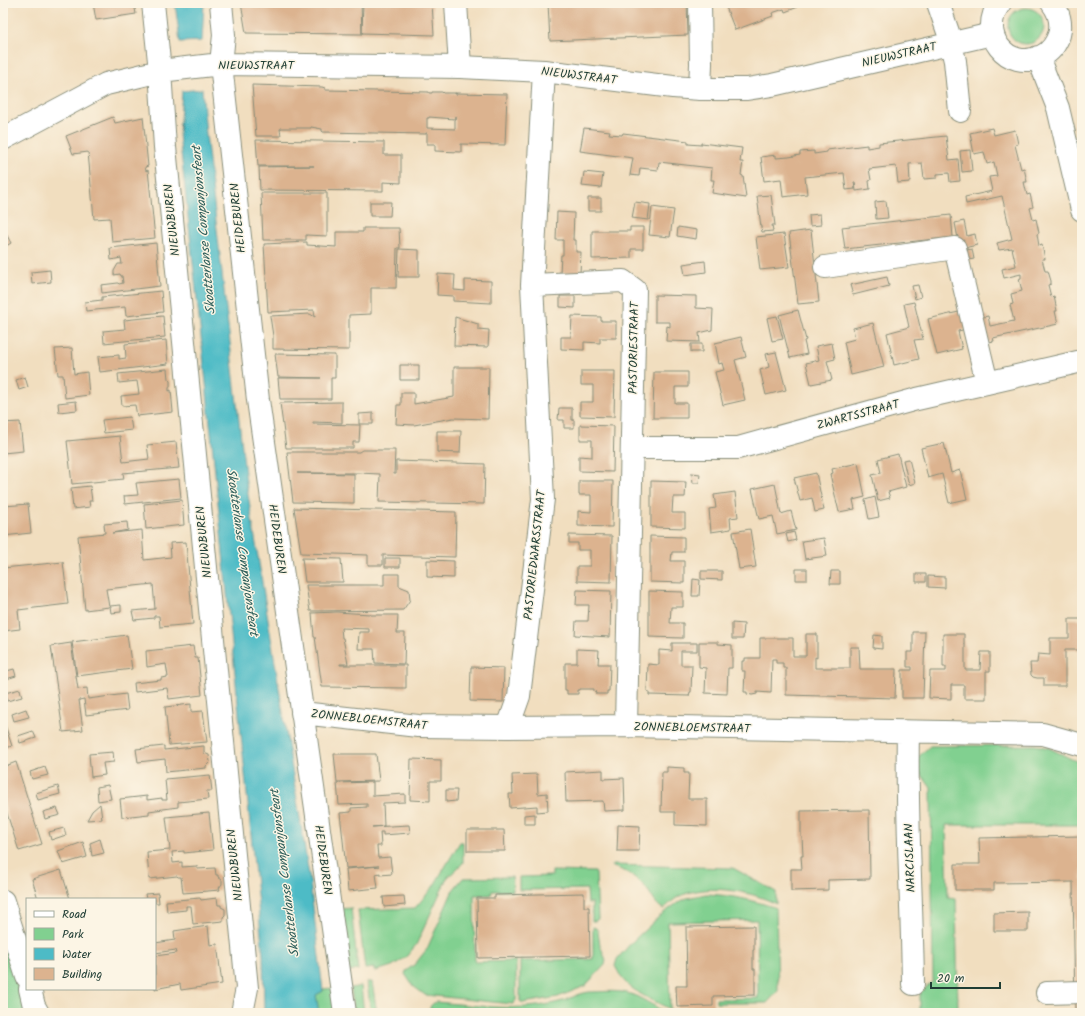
<svg xmlns="http://www.w3.org/2000/svg" width="1085" height="1016" font-family="Kalam,sans-serif">
<rect width="100%" height="100%" fill="#fcf5e5"/>
<filter id="ink" filterUnits="userSpaceOnUse"><feTurbulence type="fractalNoise" baseFrequency=".025" numOctaves="2"/><feDisplacementMap in="SourceGraphic" scale="8" xChannelSelector="R" yChannelSelector="G"/><feConvolveMatrix kernelMatrix="1 2 1 2 8 2 1 2 1" color-interpolation-filters="sRGB"/></filter>
<filter id="wash" filterUnits="userSpaceOnUse"><feTurbulence type="fractalNoise" baseFrequency=".012" numOctaves="4" result="noise"/><feDisplacementMap in="SourceGraphic" scale="16" xChannelSelector="R" yChannelSelector="G"/><feGaussianBlur stdDeviation="0.9" result="paint"/><feColorMatrix in="noise" values="0 0 0 0 0 0 0 0 0 0 0 0 0 0 0 0 0 1.4 0 .05"/><feComposite in="paint" operator="in"/></filter>
<g filter="url(#wash)">
<rect width="100%" height="100%" fill="#f1debf"/>
<path fill="#81d090" stroke="#508662" d="M1008 26a18 18 0 1 1 36 0a18 18 0 1 1-36 0Z
M1035,745L1049,748L1082,764V825H946L948,897L956,898L958,1013H920V993L933,981L931,788L916,767L918,757L930,746Z
M460,842H463V863L447,878L416,945L405,958L392,966L376,971H374V968L365,969L358,910L415,908L433,887Z
M612,865L733,868L776,892V904C750,890 705,883 678,897C673,900 668,905 664,909C656,906 653,898 649,892C639,879 628,871 613,867Z
M552,871L595,872L596,874L598,919L595,921H592V903H588L587,889L519,890V877L552,876Z
M512,877L513,891H492L491,895H474L475,962L516,961V1000L513,1004L502,1003L435,996L425,995L413,986L405,974L406,971L415,964L427,949L453,890L463,878Z
M706,894C730,895 753,900 776,908L778,991L767,1003H716V999L758,998L757,920L668,922L670,1009C655,1001 631,992 621,977C619,973 617,970 615,966L617,959L633,941L662,914L679,902L687,898Z
M351,908L358,970L348,971L340,909Z
M593,927L596,928L598,932L600,945L606,960L605,965L585,986L558,997L523,1003L520,1001V961L593,959Z
M3,939L27,1013H3Z
M367,982H372L377,1013H371Z
M361,986L364,1013H354L351,988Z
M333,988L336,1013H319L316,995L323,991V989Z
M589,992C601,992 615,990 627,993C640,996 655,1007 667,1013H430C429,1007 431,1004 436,1002C470,1005 504,1010 538,1006C546,1005 555,1003 563,1001C572,998 577,994 589,992Z"/>
<path fill="#4dbbc6" stroke="#367c7d" d="M175,3H204L202,41L180,42Z
M202,89L206,134L246,482L310,881L323,991L316,995L319,1013H264L263,955L206,383L179,134L182,91Z"/>
<g id="blocks">
<path fill="#dcb38f" fill-rule="evenodd" d="M93,3H134L136,14L96,20Z
M241,3H361L362,34L246,33Z
M363,3H432L434,35L362,33Z
M548,3H687L688,35L550,41Z
M738,3H796L798,7L785,12L784,9L772,13L773,16L735,30L726,7Z
M252,85L322,87L325,88V90L429,92V93H432V92H442L443,93H455V94H457L455,93L507,94L505,145L461,144V152L435,151V144H427V133H426V134L323,132L322,131V129L311,127V128H281V129H280L281,136H256ZM455,116V129L427,128V118H429V117L455,119Z
M113,117L115,123L143,117L148,166L145,167L146,171L148,170L155,238L112,242L110,218L94,219L88,152L73,154L66,136Z
M584,128L610,131L609,134L622,135L623,133L688,141V144L701,145V143L742,148L740,162H743L741,175L743,176L746,198L712,193L714,180H711L712,168L659,162L658,170L640,168L639,176L630,175L633,158L580,151Z
M992,128L994,135L1015,130L1018,144L1015,145L1021,169L1024,168L1027,182H1024L1027,195L1030,194L1033,207L1030,208L1033,220L1036,219L1039,233L1037,234L1039,246L1042,245L1045,259H1042L1045,271H1048L1051,281V284L1048,285L1051,297L1054,296L1057,311H1055L1058,324L993,338L994,341L984,343L978,318L988,316L990,326L1014,321L1010,305L1013,304L1011,294L1022,291L1019,279L1021,278V274L1004,278L1002,269L1016,266L1012,248L999,250L997,243L1012,239L1002,196L966,204L965,197L992,191L989,177L997,176L994,162L987,164L984,152L974,154L970,133Z
M946,136L949,160L958,159L960,181L950,182L949,173L937,174V178L924,179L922,163L909,164L910,182L898,183L896,166L869,169L871,180L869,181L870,189L856,191L855,182H854L855,189L846,190L844,173L805,177L807,194L783,197L781,179L764,181L761,157L776,155V158L789,157L800,155V152L814,151V154L827,152V150L867,145V148L879,146V143Z
M256,140L384,142V155H401V183L383,182V191L260,190L259,167L314,166H258Z
M970,150L972,171L962,172L960,151Z
M584,172L603,174L601,188L582,186Z
M261,193H327V236L306,235V240H263Z
M771,195L775,225H772L773,231L762,232L761,227L757,196Z
M588,198H601V211H588Z
M886,201L888,218L876,219L875,202Z
M370,202H391L390,216H370Z
M635,202L650,204L648,220L632,218Z
M652,207L674,210L670,237L649,235Z
M557,212L574,213L573,240H576V252H581L580,273H560L561,255H563V240H556Z
M820,214L821,225L810,226L809,215Z
M951,215L953,237L845,249L842,227Z
M964,221L967,236L975,234L977,245L960,249L955,223Z
M630,227H643V249H631V258L592,259V231H630Z
M678,227L697,230L696,239L677,236Z
M3,228L11,243L3,248Z
M363,228H399L400,248H397L396,288H371V314L349,315V350L273,349V336L270,316L310,314L315,317L314,310L268,312L264,244L307,242V245L336,247V232H363Z
M811,230L819,302L798,304L789,233Z
M784,234L789,267L760,270L756,237Z
M156,243L160,286L102,293L101,285L118,283L119,284L123,283L122,276H121L120,274L114,275V271L118,264H122L121,258L111,260L110,248Z
M399,249L419,250V277H398Z
M972,249L974,259L963,261L961,251Z
M705,261L706,272L685,275L683,264Z
M50,270L51,282L32,284L31,272Z
M438,274L455,275L454,290L465,291V280L491,281V303L453,301V296L437,295Z
M887,277L889,286L853,295L850,285Z
M918,285L921,297L915,299L912,286Z
M161,291L163,312L126,316L125,307L86,311L85,302L102,300V297Z
M655,295L696,296V308L713,309L712,330L699,333L700,342L666,341L667,326L670,327V322H655Z
M560,296H575V308L560,307Z
M914,302L923,339L914,340L919,359L894,365L887,333L909,327L904,304Z
M798,310L806,340L804,341L807,354L790,358L779,315Z
M963,311L967,329L958,331L962,349L937,355L928,319Z
M163,316L165,337L104,343L103,331L125,329L124,320Z
M572,316L601,317V321H616V338H600V343L584,342V350L561,349V337H571Z
M777,316L783,339L772,341L767,318Z
M455,317L478,324V329L489,330L488,347L454,346Z
M873,323L884,367L851,375L844,342L855,339L853,328Z
M741,337L746,357L735,360L745,400L723,405L715,372L724,370L722,363L719,364L715,343Z
M166,340L168,364L100,372L98,357L119,355V359L126,358L125,344Z
M832,343L835,359L827,361L832,380L811,384L806,363L819,360L816,346Z
M691,344H702V352H691Z
M72,348L74,374L87,372L89,395L65,398L63,375H58L55,349Z
M776,352L786,390L766,395L760,370L769,367L766,354Z
M275,354L335,355V378H331V399H280L278,378H321L278,377Z
M400,365H419V380H400Z
M454,367H489L488,419L453,418L414,425L396,424L397,405H401V393H414V404L454,397Z
M167,369L168,379L170,381V386L169,388V391L171,390L173,412L137,416L135,405L122,406L121,396L139,394L137,381L119,383L118,374Z
M581,371H615L614,417L580,416V402H593V385H581Z
M654,372H688V387H675V403H687V418H653Z
M25,377L28,387L19,390L16,380Z
M76,401L77,410L59,412L58,403Z
M342,402V423L313,422V424L360,425L359,442H353V448H286L280,403Z
M559,408H572V420H574V428H564V420H558Z
M373,413V424H359V414Z
M130,417L132,430L104,433L102,420Z
M20,422L23,451L3,453V423Z
M580,425L614,426L613,472L579,471V456L592,457V440H580Z
M437,431H461L460,453L437,452Z
M120,436L123,462L149,459L147,445L176,442L179,468L123,473L124,479L72,484L67,441Z
M944,443L951,473L960,470L967,499L949,503L942,474L928,478L921,448Z
M362,450H395L394,474H396V461L485,464L484,504L379,502L380,474L358,473H297L354,474V503L293,502L287,452H359Z
M898,454L906,487L888,492L890,498L878,501L872,475L881,473L878,459Z
M909,459L915,483L909,485L903,460Z
M858,463L865,497L853,500L855,509L839,512L830,474L833,473L832,469Z
M692,473L700,474L699,483H693Z
M816,473L824,510L815,512L812,498L800,501L794,478Z
M179,479L181,498L125,504L124,496L138,495L136,483Z
M579,481H613L612,527L578,526V511L591,512V495H579Z
M651,481L686,482L685,497H673L672,513H685V528L651,527Z
M775,484L781,514L791,511L796,530L777,534L773,516L759,519L752,489Z
M90,486L92,501H89L90,507L73,509L71,488Z
M735,492L738,517L730,518L731,529L711,532L709,509L716,508L714,495Z
M875,497L879,517L869,519L865,500Z
M182,500L184,525L146,529L144,504Z
M28,504L31,533L3,536V511H5V506Z
M294,508L456,512L455,557L383,555V565H368V555L301,553Z
M127,522L128,530L112,533L142,530L144,560L171,557L170,543L186,542L193,624L160,627L159,616H154V618L134,620L132,611L155,609L153,584L106,589L109,607L85,610L78,536L105,533L104,524Z
M750,529L756,567L739,569L733,532Z
M794,532L796,540L788,542L786,534Z
M569,535L612,536L611,582L577,581V566H590V550H578V543H569Z
M650,536L684,537V552H672L671,561H684V583L650,582Z
M824,538L827,556L805,559L802,541Z
M302,558L341,559L343,582H305Z
M385,558H400V567H385Z
M427,560L454,561V578L427,577Z
M63,562L68,604L18,610L20,629L3,631V568Z
M796,569H807V580H796Z
M701,571H722V580L701,579Z
M831,571H840V584H830Z
M384,574H399V586L409,590L410,600L403,610L310,611L306,585H384Z
M916,574H926V582H916Z
M928,576L945,577V588L928,587Z
M693,579L700,580L699,596H692Z
M577,590L611,591L610,637L575,635L576,621H588L589,605H576Z
M649,591L683,592V607H671L670,623H683V638L649,637Z
M121,605V612L111,613L110,606Z
M337,612L370,614V615H398L397,633H405L404,664L375,663L374,649H358L359,632H369V629L341,628L342,638H343L348,664H340V665H406V688L322,687L315,637H314L312,613Z
M1069,619H1082V650H1065V686H1044V678H1037L1033,677L1031,675L1030,663H1037L1038,654L1050,655V638H1069Z
M732,623L744,624L743,639H732Z
M913,632H925L923,698H902V670H912V667H907V652H913Z
M806,634H817V658L815,657V668H850V647H859L860,669H896L895,698L786,695V668H783V663H776V659H772L771,693L757,692V694L752,695L747,694V692H744L745,671H742V661H745V658H760V638H793V656H806Z
M943,634H964V644H965V670H980L981,652H990V671H986V699H964V685H951V699L929,698L930,671H946V667H943Z
M127,635L132,669L77,676L72,642Z
M874,635L882,636V649L873,648Z
M699,642H718V644L732,645V668H728L727,694L705,693L706,668L699,667Z
M71,643L78,689L87,688L88,699L126,694L128,710L86,715L84,699L79,700L83,730L63,732L51,646Z
M672,643H697V651H681V665H692L691,692H690L689,696L649,695V692L647,691L648,664L659,665V650L672,651Z
M193,646L195,658H198L202,695L169,699L167,688L135,692L134,683L161,680V678L168,677L166,664L147,667L146,651Z
M577,649L599,650L598,664H610L609,691H607V694H596L595,691H594V689H580V690H578V694H567V690H565V663H577Z
M471,667L504,668L503,702L470,701Z
M14,669L16,676L3,680V672Z
M20,689L22,697L7,701L5,693Z
M191,704V712L203,711L207,742L169,745L165,707Z
M26,709L29,717L14,721L12,714Z
M3,719L12,746L3,749Z
M33,731L36,738L20,743L18,736Z
M164,746V750L204,746V753L209,755L210,762L206,766V768L166,772L165,759L138,762L136,749Z
M113,752L114,762L103,763L105,775L91,777L89,754Z
M334,754H376L379,781L337,782Z
M411,759L441,760V781H430V801L410,800Z
M16,762L42,844L19,851L3,801V767Z
M45,767L48,775L32,779L30,772Z
M667,767L684,768V773H689L688,799H707V826L675,825V812H661L662,772H667Z
M603,770V779L624,778L625,810L604,811L603,801L566,802L565,772Z
M537,774L538,794L547,793L548,811L537,812V806L510,808L509,794H513L512,775Z
M210,775L212,791H207L208,799L178,802V807L149,811V814L122,817L120,799L147,796V800L162,798V800H167L165,779Z
M373,782V796L405,794V802L383,803L384,826L372,827L409,825L410,833L383,835V832H380L381,846H377L378,858L390,857L392,874L380,875V873L376,874L378,888L348,891L346,869L379,866L346,868L340,813L351,812V808L367,807V804L339,805L337,783Z
M108,785L111,799L98,801L97,787Z
M58,786L60,794L38,800L36,793Z
M446,790H457L456,801L446,802Z
M100,804L102,819L87,820L92,811Z
M57,808L60,815L45,819L43,812Z
M869,810L870,879L828,880V890L791,891V869H802L801,856H803L802,837H801V811Z
M209,813L213,850L184,853V851L172,852L173,863L182,862V867L197,866V869L215,868L216,875H218V877L222,880V884L219,888L220,890L183,893L181,877H178L177,876L149,879L147,852L170,850L166,817Z
M535,814V824H524V815Z
M618,825L640,826L639,851H617Z
M64,828L66,835L51,840L49,832Z
M467,830H504L505,851H467Z
M1082,836V1013H1075L1073,882L994,883V890H955V864H980L979,838Z
M100,839L104,853L92,856L90,843Z
M83,842L87,857L63,864L58,851Z
M61,870L70,899H38L32,879Z
M158,893L159,903H155V899H146L145,894Z
M584,893V907H589L590,956L478,958L477,898H495V895Z
M404,896L405,905L384,907L383,897Z
M200,898L201,900L217,898L218,905H221V907L225,909V915L223,917V921L193,924L191,906H186V910L167,912L166,901Z
M1028,912V931H994V913Z
M208,926L210,945L217,944L222,984L181,990L180,984L155,989V956L177,953L176,950L155,953V943L175,940L174,931Z
M754,926V950H753V969H755V995L713,996V1006L677,1007L676,986H687L686,927Z
M1051,1010H1069V1013H1051Z"/>
</g>
</g>
<g filter="url(#ink)">
<use href="#blocks" fill-opacity="0" stroke="#888e7a" stroke-width="1"/>
<g fill="none" stroke-linecap="round" stroke-linejoin="round">
<defs>
<path id="minor" d="M153,3L160,71L165,147L247,988L242,1013
M221,3L224,35L221,64L258,400L345,1013
M456,3L460,67
M938,3L948,32L955,61L960,111
M1000,3C977,33 1007,73 1042,56C1050,52 1056,44 1059,35C1062,24 1059,12 1052,3
M1038,57L1058,108L1082,210
M544,71L532,285L623,281L635,290L626,726
M700,89L701,64L700,3
M3,139L106,84L160,71L221,64L460,67L544,71L673,87L700,89H747L772,85L992,34
M825,267L955,248L987,383
M632,448H738L917,399L1082,361
M302,713L418,726L508,727L626,726L1043,734L1082,745
M508,727L519,696L543,499L532,285
M908,732C906,816 912,900 913,984
M3,901L27,977
M30,989L34,1006L38,1013
M1047,993L1082,992"/>
</defs>
<use href="#minor" stroke="#888e7a" stroke-width="24"/>
<use href="#minor" stroke="#fff" stroke-width="22"/>
</g>
</g>
<g text-anchor="middle" dominant-baseline="central" stroke-width="3" stroke-linejoin="round" paint-order="stroke">
<g font-size="12" fill="#1f3d34" stroke="#fcf5e5">
<text transform="translate(899 55) rotate(-13)">NIEUWSTRAAT</text>
<text x="256" y="65">NIEUWSTRAAT</text>
<text transform="translate(579 76) rotate(7)">NIEUWSTRAAT</text>
<text transform="translate(238 218) rotate(-96)">HEIDEBUREN</text>
<text transform="translate(172 220) rotate(-96)">NIEUWBUREN</text>
<text transform="translate(634 348) rotate(-89)">PASTORIESTRAAT</text>
<text transform="translate(858 415) rotate(-15)">ZWARTSSTRAAT</text>
<text transform="translate(277 539) rotate(82)">HEIDEBUREN</text>
<text transform="translate(204 542) rotate(-96)">NIEUWBUREN</text>
<text transform="translate(535 555) rotate(-84)">PASTORIEDWARSSTRAAT</text>
<text transform="translate(369 720) rotate(6)">ZONNEBLOEMSTRAAT</text>
<text transform="translate(692 728) rotate(1)">ZONNEBLOEMSTRAAT</text>
<text transform="translate(910 858) rotate(-92)">NARCISLAAN</text>
<text transform="translate(323 860) rotate(82)">HEIDEBUREN</text>
<text transform="translate(235 865) rotate(-96)">NIEUWBUREN</text>
</g>
<g font-size="13" font-style="italic" fill="#2a5c58" stroke="#fcf5e5">
<text transform="translate(204 230) rotate(-95)">Skoatterlanse Companjonsfeart</text>
<text transform="translate(242 552) rotate(82)">Skoatterlanse Companjonsfeart</text>
<text transform="translate(285 873) rotate(-97)">Skoatterlanse Companjonsfeart</text>
</g>
</g>
<rect width="1085" height="1016" fill="none" stroke="#fcf5e5" stroke-width="16"/>
<rect x="26" y="898" width="130" height="92" fill="#fcf5e5" stroke="#a4ab9e"/>
<rect x="34" y="911" width="20" height="6" fill="#ffffff" stroke="#a4ab9e"/>
<text x="62" y="918" font-size="12" fill="#1f3d34">Road</text>
<rect x="34" y="928" width="20" height="12" fill="#81d090" stroke="#a4ab9e"/>
<text x="62" y="938" font-size="12" fill="#1f3d34">Park</text>
<rect x="34" y="948" width="20" height="12" fill="#4dbbc6" stroke="#a4ab9e"/>
<text x="62" y="958" font-size="12" fill="#1f3d34">Water</text>
<rect x="34" y="968" width="20" height="12" fill="#dcb38f" stroke="#a4ab9e"/>
<text x="62" y="978" font-size="12" fill="#1f3d34">Building</text>
<path d="M931 982v6h69v-6" fill="none" stroke="#1f3d34" stroke-width="2"/>
<text x="937" y="982" font-size="12" fill="#1f3d34" stroke="#fcf5e5" stroke-width="3" paint-order="stroke">20 m</text>
</svg>
